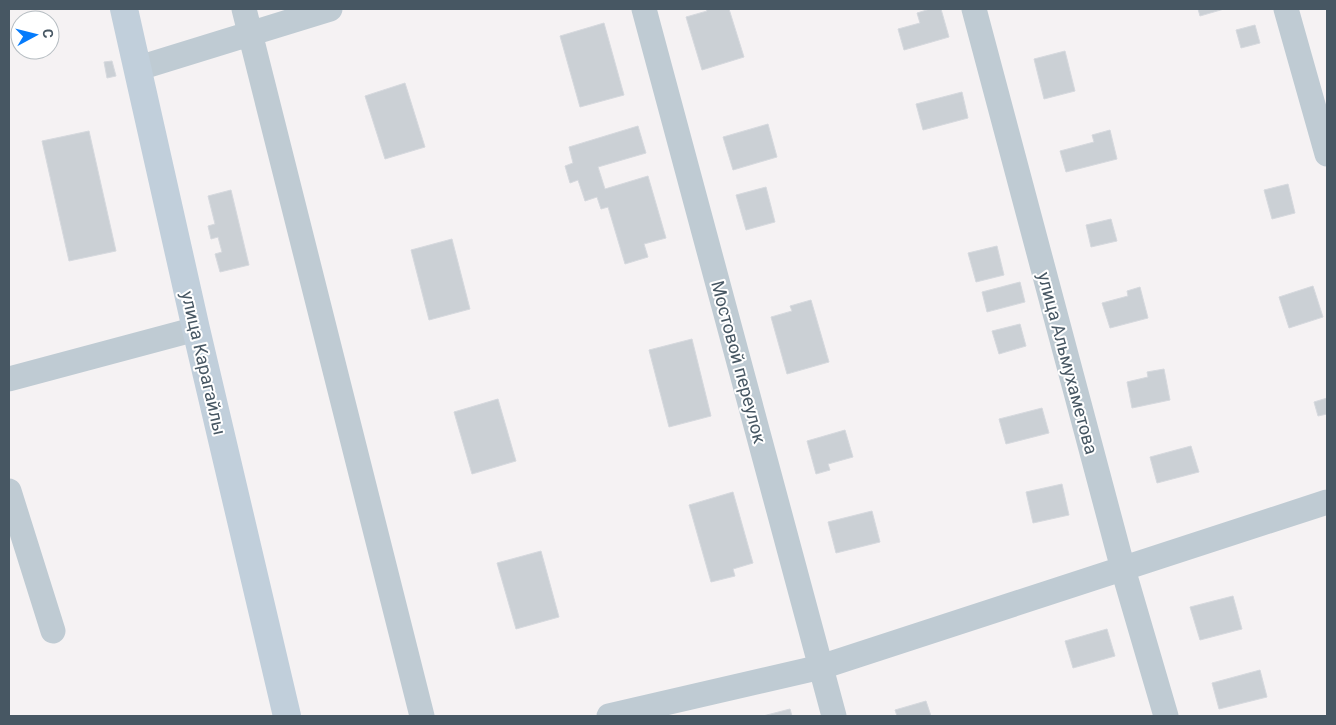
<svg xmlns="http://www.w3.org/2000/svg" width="1336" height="725" font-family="Roboto,sans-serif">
<rect width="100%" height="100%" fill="#f5f2f3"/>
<path fill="#cbd0d5" stroke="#d6d9de" d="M706,9H729L744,57L702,70L686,17L707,11Z
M930,9H941L949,37L904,50L898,29L920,23L917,13Z
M1198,9H1224L1200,16Z
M604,23L624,95L580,107L560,36Z
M1255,25L1260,43L1241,48L1236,30Z
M1065,51L1075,91L1044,99L1034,59Z
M112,61L116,76L107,78L104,62Z
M405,83L425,147L385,159L365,96Z
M962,92L968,118L923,130L916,104Z
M768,124L777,157L733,170L723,137Z
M638,126L646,153L598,167L605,189L648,176L666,238L644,244L648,257L625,264L608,207L601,209L597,197L585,201L578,180L570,183L565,166L573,163L569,147Z
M1110,130L1117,159L1066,172L1060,151L1094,142L1092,135Z
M89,131L116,251L69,261L42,141Z
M1288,184L1295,213L1272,219L1264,190Z
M766,187L775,222L746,230L736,195Z
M231,190L249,265L220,272L215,254L222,252L218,237L211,239L208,226L215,224L208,196Z
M1111,219L1117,241L1091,247L1086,225Z
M452,239L470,309L429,320L411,250Z
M997,246L1004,275L976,282L968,253Z
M1020,282L1025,302L987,312L982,292Z
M1313,286L1323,317L1289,328L1279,297Z
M1140,287L1148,318L1110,328L1102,303L1128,296L1127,291Z
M811,300L829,362L787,374L771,317L792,311L790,306Z
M1020,324L1026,346L999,354L992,331Z
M692,339L711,416L669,427L649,350Z
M1164,369L1170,400L1132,408L1127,382L1148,377L1147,372Z
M1327,398V414L1318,416L1314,402Z
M498,399L516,461L472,474L454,412Z
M1042,408L1049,433L1006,444L999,419Z
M845,430L853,457L828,464L830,470L816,474L807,441Z
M1191,446L1199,472L1157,483L1150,457Z
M1062,484L1069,515L1033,523L1026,492Z
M733,492L753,563L733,569L735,576L711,582L689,505Z
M872,511L880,542L836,553L828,522Z
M541,551L559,617L516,629L497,563Z
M1233,596L1242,629L1200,640L1190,607Z
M1107,629L1115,656L1073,668L1065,641Z
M1260,670L1267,697L1219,709L1212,683Z
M926,701L931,716H897L895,710Z
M790,709L792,716H763Z"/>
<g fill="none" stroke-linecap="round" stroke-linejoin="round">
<path stroke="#bfcbd3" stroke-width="25" d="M244,9L422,716
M644,9L834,716
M974,9L1123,569L1166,716
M1286,9L1327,154
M139,68L330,9
M9,379L196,329
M9,491L53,631
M609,716L821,667L1327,502"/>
<path stroke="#c1cfdb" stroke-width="28" d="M124,9L196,329L287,716"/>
</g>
<g text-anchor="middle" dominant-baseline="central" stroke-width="4" stroke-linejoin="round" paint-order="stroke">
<g font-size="18" fill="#475763" stroke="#fff">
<text transform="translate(739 362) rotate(75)">Мостовой переулок</text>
<text transform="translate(204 363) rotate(77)">улица Карагайлы</text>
<text transform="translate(1068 363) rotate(75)">улица Альмухаметова</text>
</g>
</g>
<rect width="1336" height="725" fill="none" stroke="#475763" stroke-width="20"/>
<g transform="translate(35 35) rotate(83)"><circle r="24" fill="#ffffff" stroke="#b5bcc1"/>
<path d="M0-4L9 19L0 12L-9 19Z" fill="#057bfc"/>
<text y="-8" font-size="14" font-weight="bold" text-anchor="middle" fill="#475763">С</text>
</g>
</svg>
